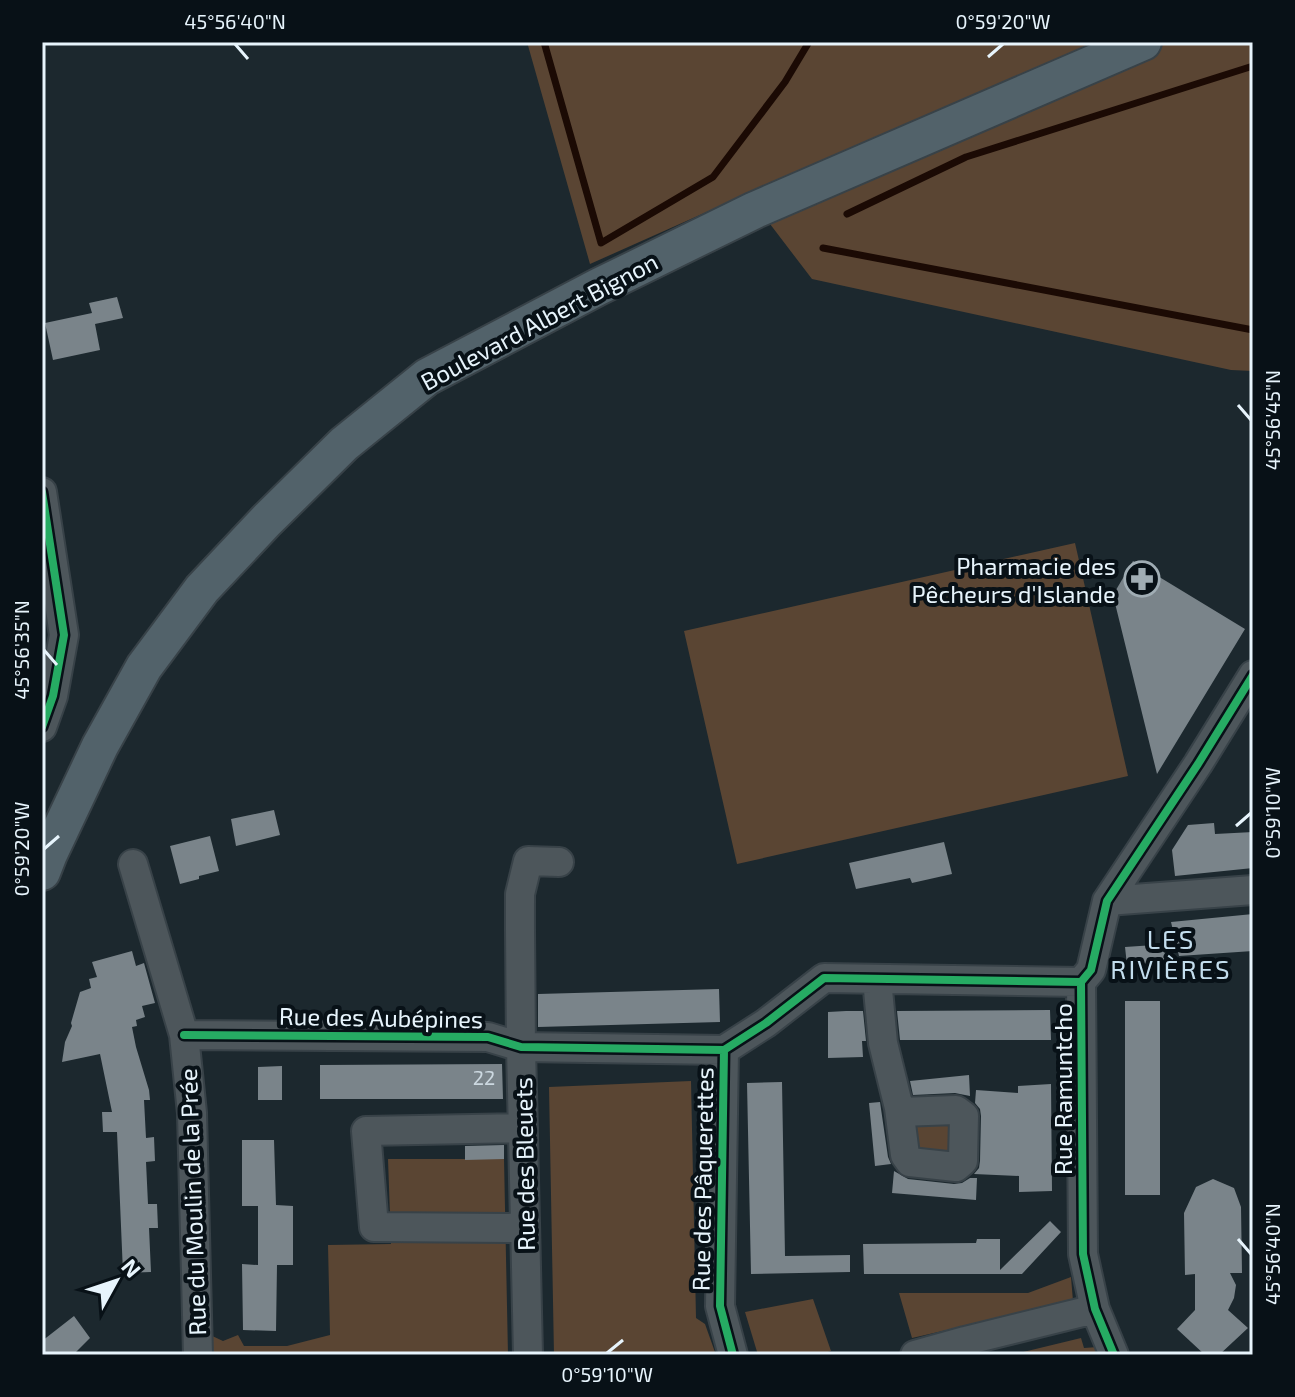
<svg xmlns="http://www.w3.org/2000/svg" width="1295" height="1397" font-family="'Exo 2',sans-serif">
<rect width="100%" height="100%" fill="#1c282e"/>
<path fill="#5a4533" d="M527,42H1253V371L1231,370L812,279L747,194L590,264Z
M1075,543L1128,776L737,864L684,631Z
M691,1081L696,1318L705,1324L716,1355H554L549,1087Z
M953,1123L951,1151L946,1154L919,1152L914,1135L916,1125Z
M388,1159H504L508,1355H210L208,1334L223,1341L238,1335L244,1346H287L330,1335L328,1245L391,1244Z
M1071,1277L1073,1301L912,1338L899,1293H1028Z
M813,1299L831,1351L818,1355H758L745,1312Z
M1081,1338L1084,1348L1098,1347L1102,1355H1011Z"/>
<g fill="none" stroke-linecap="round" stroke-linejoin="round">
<path stroke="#1b0a04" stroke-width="7" d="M544,42L601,243L713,177L785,82L809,42
M847,214L966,157L1253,66
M823,248L1253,330"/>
</g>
<path fill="#7a848a" d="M117,297L123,318L95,324L100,350L53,360L45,323L92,313L89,303Z
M1133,561L1245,629L1157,774L1113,595Z
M274,810L280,835L236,846L231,819Z
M1214,823L1215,834L1253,832V868L1175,876L1172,850L1188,825Z
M210,836L219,871L199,876V879L180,884L170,846Z
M944,842L952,874L912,883L910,878L856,889L849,863Z
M1253,914V951L1179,956L1171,922Z
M1169,944L1171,962L1127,965L1125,947Z
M132,951L136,966L144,963L155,1003L142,1006L145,1017L136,1020L137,1026L132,1027L136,1047L149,1090L150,1100H144L146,1138L154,1137L155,1161L146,1162L148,1204H157L158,1228H149L151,1272L123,1273L117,1132H103L102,1112H112L100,1054L62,1062L65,1042L72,1026L71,1023L80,992L91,988L89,979L97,977L92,962Z
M719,989L720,1022L538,1027V994Z
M1125,1001H1160V1195H1125Z
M1050,1010L1051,1040H900L897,1011Z
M846,1011H863L866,1041H862L863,1057L828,1058V1012Z
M502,1064L503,1099H320V1065Z
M282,1066V1100H258V1067Z
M969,1075L970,1096L955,1093L913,1095L910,1081Z
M782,1082L785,1256L850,1255V1272L751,1274L747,1083Z
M1051,1084L1052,1191L1019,1192V1176L974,1174L979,1168L980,1161L981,1116L980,1109L975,1103L976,1090L1018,1093V1086Z
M880,1102L888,1157L891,1164L875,1166L869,1103Z
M242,1140H274L276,1205L293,1206V1265H277L276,1331L243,1330L242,1264L258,1265V1206H242Z
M504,1145V1159L465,1160V1146Z
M894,1171L908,1179L954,1184L962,1183L970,1178H977L976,1200L892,1193Z
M1213,1179L1234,1188L1241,1207L1242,1273H1230L1236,1285L1234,1298L1228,1310L1248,1328L1219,1355H1205L1177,1329L1195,1310V1274L1185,1275L1184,1213L1196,1187Z
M1050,1221L1061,1232L1022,1274H864L863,1244L976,1243L977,1239H1000V1270Z
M74,1316L90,1338L73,1355H42V1341Z"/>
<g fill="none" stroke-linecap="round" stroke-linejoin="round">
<defs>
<path id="minor" d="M42,492L64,635L53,696L42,727
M133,864L184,1035L192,1113L198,1355
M1107,901L1253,890
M877,979L883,1043L899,1108L905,1155L910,1162L956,1167L963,1161L964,1116L956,1110L900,1112
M184,1035L488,1037L521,1047L724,1050L766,1023L824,978L1081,982
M724,1050L720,1306L733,1355
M523,1128L366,1131L374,1227L508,1228L525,1226
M528,1355L521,1047L520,930V894L528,861L559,862
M915,1355L965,1341L1095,1309
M1114,1355L1095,1309L1083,1254L1081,982L1091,970L1107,901L1198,764L1253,675"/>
<path id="major" d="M42,872L49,854L100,746L144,667L202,589L266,521L344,444L427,377L598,287L755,210L1143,42"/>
</defs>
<use href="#minor" stroke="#384248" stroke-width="32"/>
<use href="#major" stroke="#384248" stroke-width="40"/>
<use href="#minor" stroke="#4d565b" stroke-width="28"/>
<use href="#major" stroke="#52626a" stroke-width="36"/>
<defs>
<path id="cycleway" d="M42,492L64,635L53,696L42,727
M184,1035L488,1037L521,1047L724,1050L766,1023L824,978L1081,982
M724,1050L720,1306L733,1355
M1114,1355L1095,1309L1083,1254L1081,982L1091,970L1107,901L1198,764L1253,675"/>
</defs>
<use href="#cycleway" stroke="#081117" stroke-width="13"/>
<use href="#cycleway" stroke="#26ab63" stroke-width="8"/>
</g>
<path fill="none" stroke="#e7f4fc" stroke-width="3" d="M235,44L248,59M988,57L1003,44M1238,405L1251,420M44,650L57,665M1236,826L1251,813M44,849L59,836M1238,1239L1251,1254M607,1353L623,1340"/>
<defs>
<symbol id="pharmacy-ring" viewBox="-11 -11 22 22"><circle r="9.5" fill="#081117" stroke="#a0adb4" stroke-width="1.5"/><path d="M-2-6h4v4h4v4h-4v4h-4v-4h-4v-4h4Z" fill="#a0adb4"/></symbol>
</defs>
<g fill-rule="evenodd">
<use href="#pharmacy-ring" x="1122" y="559" width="40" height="40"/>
</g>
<g text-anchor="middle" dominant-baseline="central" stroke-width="8" stroke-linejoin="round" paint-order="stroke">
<g font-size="20" fill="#ccd8e0">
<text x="484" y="1077">22</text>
</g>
<g font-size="24" fill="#e7f4fc" stroke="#081117">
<text transform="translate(539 321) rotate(-28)">Boulevard Albert Bignon</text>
<text transform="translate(381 1017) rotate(1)">Rue des Aubépines</text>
<text transform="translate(1062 1089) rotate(-90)">Rue Ramuntcho</text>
<text transform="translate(524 1164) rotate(-91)">Rue des Bleuets</text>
<text transform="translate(702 1179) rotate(-89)">Rue des Pâquerettes</text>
<text transform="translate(192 1202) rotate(-92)">Rue du Moulin de la Prée</text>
</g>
<g font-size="24" fill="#e7f4fc" stroke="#081117" text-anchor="end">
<text x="1116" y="565">Pharmacie des<tspan x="1116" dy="28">Pêcheurs d'Islande</tspan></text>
</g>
<g font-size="26" letter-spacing="2" fill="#c3dded" stroke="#081117">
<text x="1171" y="938">LES<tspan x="1171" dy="30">RIVIÈRES</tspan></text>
</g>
</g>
<rect width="1295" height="1397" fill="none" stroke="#081117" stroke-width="88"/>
<g transform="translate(116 1281) rotate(50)" stroke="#081117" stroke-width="6" paint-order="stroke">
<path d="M0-6L14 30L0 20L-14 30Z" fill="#e7f4fc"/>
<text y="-12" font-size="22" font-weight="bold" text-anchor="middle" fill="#e7f4fc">N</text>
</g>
<rect x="44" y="44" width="1207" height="1309" fill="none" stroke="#e7f4fc" stroke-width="3"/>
<g font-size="20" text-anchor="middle" fill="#e7f4fc">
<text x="235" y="29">45°56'40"N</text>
<text x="1003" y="29">0°59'20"W</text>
<text transform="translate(1273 420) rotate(-90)" y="7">45°56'45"N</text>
<text transform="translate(22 650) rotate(-90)" y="7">45°56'35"N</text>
<text transform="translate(1273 813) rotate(-90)" y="7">0°59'10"W</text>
<text transform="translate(22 849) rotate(-90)" y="7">0°59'20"W</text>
<text transform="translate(1273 1254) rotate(-90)" y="7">45°56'40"N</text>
<text x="607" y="1382">0°59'10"W</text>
</g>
</svg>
